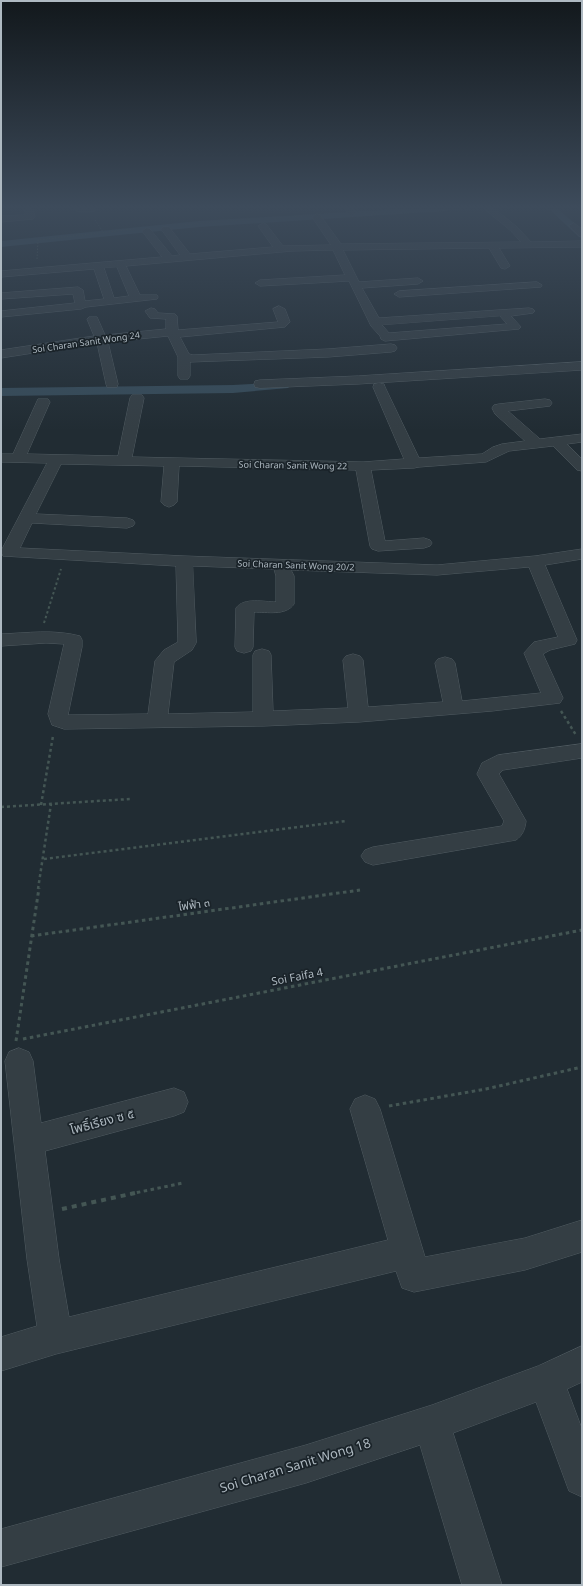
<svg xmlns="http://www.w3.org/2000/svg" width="583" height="1586" font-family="'Noto Sans','Noto Sans Thai',sans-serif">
<rect width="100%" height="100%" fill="#212c33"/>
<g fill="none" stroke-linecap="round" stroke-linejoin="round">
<path fill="#364b59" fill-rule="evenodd" d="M399,209H449L445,211L199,227L1,247V241L199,221Z
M549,209H558L582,230V238L579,237Z
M284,382L288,384L290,386L288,388L233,393L1,396V388L233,385Z"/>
<defs>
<path id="minor" d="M25,209H33L35,217L33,219L1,222V216L25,215Z
M73,209H98C93,213 78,213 73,209Z
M345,209H354L356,213L352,216L349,215Z
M485,209H495L517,227L531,242L582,241V247L499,248L510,266L505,269L501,268L489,248L343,250L359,282L418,278L423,281L418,284L362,288L379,318L529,308L533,309L535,311L533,313L511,316L521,327L519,329L385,341L381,339L380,336L371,326L349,281L260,286L255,283L260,280L345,275L333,250L292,251L126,266L140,295H157L158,297L157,299L86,307L81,309L1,317V311L75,303L73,294L1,299V293L78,287L83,290L85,301L104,299L94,269L1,277V271L162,257L142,231L147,228L150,229L172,256L180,255L161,229L163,227H169L190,254L273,247L258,226L263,223L266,224L283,246L331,245L312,217L317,214L320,215L341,244L521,242L511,231ZM117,267L129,296L114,298L104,268ZM500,316L507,324L389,333L382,325Z
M574,223L582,229V237L579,236L569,226Z
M537,282L542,285L541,287L399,297L394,294L399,291Z
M279,306L285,309L290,322L285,327L180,337L189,354L193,355L328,349L391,344L395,345L397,348L395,351L391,352L328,357L190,362V376L188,379H180L178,376V357L168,336L108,342L118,384L117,387H107L106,384L97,343L1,358V350L94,336L87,319L89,317H97L105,335L166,329V319L150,318L145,311L151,308L155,309L158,313L175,314L177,316L178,330L278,322L273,309Z
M582,362V370L358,384L260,388L255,387L254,384L255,381L260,380L358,376Z
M379,383L384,384L385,387L419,458L482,454L493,447L502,444L525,441L495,414L492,408L494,405L499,404L545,399L550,400L552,403L550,406L508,411L540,439L582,434V442L567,444L582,459V471L577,470L553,446L509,451L486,462L419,467L414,468L371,470L385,541L424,538L430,540L432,543L430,546L424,548L378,551L372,549L370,546L356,470L179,466L177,502L174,505L169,507L164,505L161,502L164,466L61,464L36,514L127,518L133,520L135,523L133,526L127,528L32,523L20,548L184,556L437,565L535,556L582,549V559L545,565L577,640L575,644L550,650L543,654L563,698L560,703L492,711L359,722L263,726L64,729L52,725L48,714L64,644L46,643L1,646V634C28,633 53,629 80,636L82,640V647L68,715L148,714L155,661L164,650L178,642L176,566L3,556L1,551L47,463L1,462V454H13L38,399H48L50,402L27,454L118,456L130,398L132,395H142L144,398L132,457L363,462L404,459L373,387L374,384ZM193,566L274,569L276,576V602C264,602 244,597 236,608L235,647L237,651L244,653L251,651L253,647L254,612C267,612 286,616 294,604V576L291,570L437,575L529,567L558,637L534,642L524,653L541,693L462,701L455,663L452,659L445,657L438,659L435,663L443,702L368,707L363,660L360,656L353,654L346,656L343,660L348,708L273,711L271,655L269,651L262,649L255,651L253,655V712L168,714L174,662L192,650L196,643Z
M582,744V758L503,770L499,774L526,821C525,829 523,835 516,840L373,865L365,862L361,856L365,850L373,847L502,826L504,821L477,774L482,763L498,755Z
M19,1048L29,1052L33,1061L41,1123L174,1088L184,1092L188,1102L184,1112L174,1116L45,1151L59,1259L69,1317L388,1240L350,1109L355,1099L365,1095L375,1099L380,1109L425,1257L525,1238L582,1220V1252L525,1270L414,1292L402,1288L396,1271L56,1354L1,1371V1337L37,1326L27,1259L5,1061L9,1052Z
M582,1346V1382L567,1389L582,1429V1497L569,1491L536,1402L453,1433L502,1585H462L420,1445L306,1483L1,1567V1529L306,1445L432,1405L538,1366Z"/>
</defs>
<use href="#minor" stroke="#515c62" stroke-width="1"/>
<path stroke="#445654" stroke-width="1" stroke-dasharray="1.5 1.5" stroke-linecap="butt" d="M364,213L436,209
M365,215L469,209
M274,218L303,216
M95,220L103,232
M179,225L251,219
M37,259L38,240L134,229"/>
<path stroke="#445654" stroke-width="2" stroke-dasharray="2.5 2.5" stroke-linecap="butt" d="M44,623L61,569"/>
<path stroke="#445654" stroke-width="2.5" stroke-dasharray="3 3" stroke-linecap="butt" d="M561,711L576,735
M41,805L53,736
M1,807L130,799
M44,859L346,821
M38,889L51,804"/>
<path stroke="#445654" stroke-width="3" stroke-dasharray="3.5 3.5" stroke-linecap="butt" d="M31,936L360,890
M23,1039L582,930
M16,1041L39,888
M389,1106L486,1089L582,1067
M130,1194L183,1183"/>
<path stroke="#445654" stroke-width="4" stroke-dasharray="5 5" stroke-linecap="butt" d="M62,1209L135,1193"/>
<use href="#minor" fill="#343e44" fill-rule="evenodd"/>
</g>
<linearGradient id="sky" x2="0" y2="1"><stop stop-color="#12181c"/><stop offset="0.48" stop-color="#3d4b5b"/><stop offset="1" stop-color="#3d4b5b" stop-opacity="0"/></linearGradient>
<rect width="583" height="431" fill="url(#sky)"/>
<g text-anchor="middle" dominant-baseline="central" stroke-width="3.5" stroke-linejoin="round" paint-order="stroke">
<g font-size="9" fill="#aeb9c1" stroke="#1a2329">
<text transform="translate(86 342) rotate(-8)">Soi Charan Sanit Wong 24</text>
<text transform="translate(293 465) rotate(1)">Soi Charan Sanit Wong 22</text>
<text transform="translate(296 565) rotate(2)">Soi Charan Sanit Wong 20/2</text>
</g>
<g font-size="11" fill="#aeb9c1" stroke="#1a2329">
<text transform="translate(194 904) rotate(-8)">ไฟฟ้า ๓</text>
<text transform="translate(297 976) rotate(-11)">Soi Faifa 4</text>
</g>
<g font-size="13" fill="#aeb9c1" stroke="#1a2329">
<text transform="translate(102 1121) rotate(-15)">โพธิ์เรียง ซ ๕</text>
<text transform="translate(295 1465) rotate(-17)">Soi Charan Sanit Wong 18</text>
</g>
</g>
<rect width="583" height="1586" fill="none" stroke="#aeb9c1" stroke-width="4"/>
</svg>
